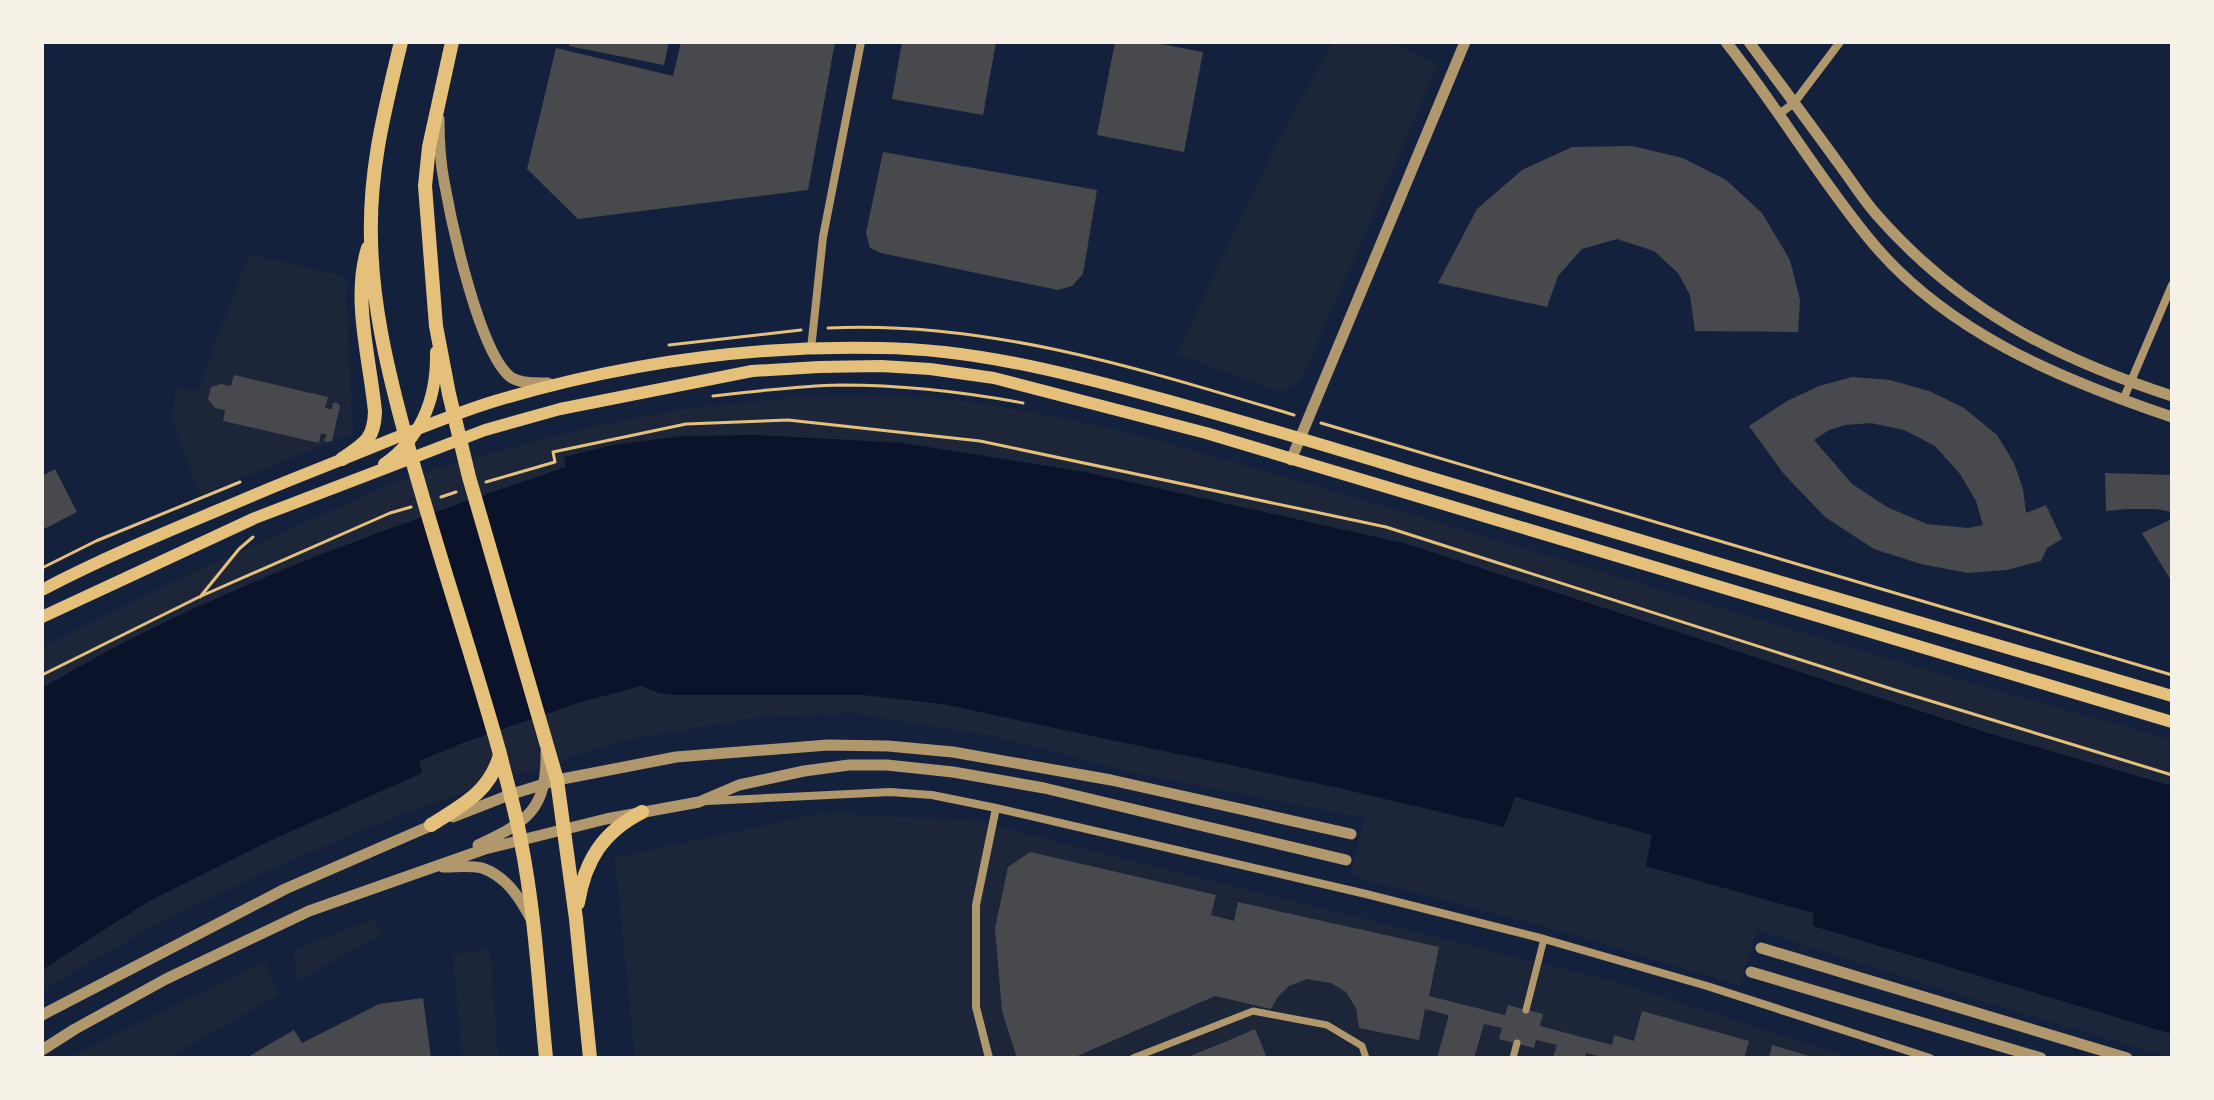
<svg xmlns="http://www.w3.org/2000/svg" width="2214" height="1100" font-family="'Space Grotesk',sans-serif">
<rect width="100%" height="100%" fill="#14213d"/>
<path fill="#1d2539" d="M1333,42H1390L1438,65L1301,381L1280,392L1177,354L1277,142Z
M249,254L345,276L353,433L200,495L171,418L177,388L197,391Z
M797,397H910L967,401L1074,420L1161,441L1387,507L1919,668L2172,740V1058L1928,985L1757,930L1740,986L1561,931L1350,876L1364,818L1143,775L993,736L851,713L753,718L622,741L487,784L394,817L271,869L150,928L42,990V647L176,580L400,480L472,458L595,426L682,409Z
M820,813L970,820L1615,982L1853,1058H635L615,858Z
M374,919L382,935L297,981L293,950Z
M490,948L498,1058H464L461,1049L453,955Z
M265,960L278,995L168,1058H68Z"/>
<path fill="#0b132b" d="M759,435L904,443L1090,473L1407,544L1991,734L2172,786V1034L1813,926V913L1646,866L1652,835L1515,797L1504,827L1334,787L942,704L863,695H673L659,693L641,686L578,703L465,742L419,761L422,773L267,842L149,901L42,970V688C72,671 102,653 133,638C271,568 419,517 566,467L564,457L613,445L683,436Z"/>
<path fill="#48494c" fill-rule="evenodd" d="M570,42H669L664,65L569,46Z
M681,42H835L808,190L578,219L527,169L556,48L673,76Z
M902,42H996L983,115L892,99Z
M1115,42H1150L1203,52L1184,152L1097,135Z
M1632,146L1683,158L1726,180L1762,213L1790,260L1800,300L1798,332L1695,331L1690,295L1678,273L1654,251L1617,239L1582,249L1558,276L1547,307L1438,283L1477,209L1522,170L1572,147Z
M883,152L1097,190L1083,274L1072,286L1058,290L881,253L870,248L866,233Z
M234,375L328,397L325,408L332,409L333,403H338L340,406L332,441L326,442L324,440L327,435L321,433L319,443L223,421L225,410L215,408L208,399L211,387L221,384L231,386Z
M1852,377L1890,380L1929,391L1964,408L1997,435L2014,463L2023,489L2026,513L2046,505L2062,539L2047,548L2041,561L2007,570L1968,573L1921,564L1874,549L1825,517L1783,473L1749,426L1787,401L1819,386ZM1871,423L1904,430L1935,446L1960,474L1976,501L1983,525L1968,528L1927,524L1887,507L1852,484L1814,440L1829,430L1845,425Z
M55,469L77,512L42,530V476Z
M2105,473L2172,475V512L2156,509H2127L2106,511Z
M2172,519V582L2142,533Z
M1030,852L1216,895L1211,915L1234,921L1238,902L1439,947L1429,996L1505,1015L1508,1005L1543,1014L1540,1026L1612,1045L1614,1035L1634,1041L1642,1011L1749,1041L1744,1058H1605L1586,1053L1585,1058H1553L1557,1045L1536,1040L1534,1048L1499,1039L1502,1028L1484,1024L1474,1058H1437L1449,1015L1425,1009L1419,1040L1359,1028L1356,1008L1346,992L1331,983L1307,979L1289,986L1277,998L1271,1009L1215,996L1073,1058H1017L1002,1011L995,928L1008,867Z
M423,998L431,1058H246L294,1030L302,1043L379,1004Z
M1255,1029L1267,1058H1185L1225,1042Z
M1772,1045L1813,1057V1058H1769Z"/>
<g fill="none" stroke-linecap="round" stroke-linejoin="round">
<path stroke="#e5c07b" stroke-width="3" d="M828,328C988,320 1144,370 1294,415
M669,345L801,330
M713,396C755,391 798,386 841,385C902,385 964,392 1023,403
M1321,423L2172,675
M486,482L555,462L553,452L686,424L788,420L980,441L1386,527L1898,691L2172,775
M441,497L456,492
M42,568L96,541L240,482
M200,597L239,549L253,537
M42,675L199,597L390,513L411,507"/>
<path stroke="#b1986c" stroke-width="7" d="M1526,1010L1544,939
M1133,1058L1253,1011L1327,1025L1362,1046L1366,1058
M1513,1058L1517,1043"/>
<path stroke="#b1986c" stroke-width="8" d="M1778,115L1794,103L1840,42
M811,349L823,237L861,42
M2123,400L2172,285
M707,801L890,792L932,795L996,808L1366,894L1544,939L1707,986L1930,1058
M989,1058L976,1007V905L996,808"/>
<path stroke="#b1986c" stroke-width="11" d="M1726,42C1775,104 1816,173 1866,235C1942,331 2060,379 2172,417
M1749,42C1778,81 1807,120 1836,160C1849,177 1861,197 1876,214C1958,308 2054,358 2172,396
M439,119C439,140 440,160 444,181C451,221 480,357 512,378C522,384 537,383 548,383
M1291,460L1465,42
M453,817L509,795L557,780L676,757L828,745L888,746L953,752L1111,780L1351,834
M478,845C527,822 547,810 546,752
M443,867C456,867 470,865 482,868C506,876 520,898 531,919
M1761,948L2127,1058
M1751,972L2041,1058
M42,1015L285,889L437,823
M42,1050L75,1029L166,979L309,911L485,849L606,819L699,802L739,785L804,771L849,765H887L953,772L1044,788L1346,860"/>
<path stroke="#e5c07b" stroke-width="12" d="M384,464C422,437 437,399 436,352
M42,590C114,552 191,522 266,490C307,473 349,457 390,440C425,426 459,412 495,401C619,364 751,345 881,348C970,349 1058,371 1144,394C1234,418 1323,445 1412,472C1665,548 1918,623 2172,696
M42,617L255,518L485,430L560,409L752,371L819,367L881,366L930,369L994,378L1206,433L2172,722"/>
<path stroke="#e5c07b" stroke-width="14" d="M401,42C385,109 369,169 371,239C372,301 386,363 402,423C431,534 469,643 500,754C507,783 516,812 521,842C535,913 539,986 546,1058
M452,42L429,147L425,186L436,326L449,394L469,477L557,780L576,919L590,1058
M342,459C364,444 374,440 375,412C370,359 352,299 368,248
M431,825C462,805 489,793 500,755
M578,903C585,860 603,832 642,812"/>
</g>
<rect width="2214" height="1100" fill="none" stroke="#f6f1e7" stroke-width="88"/>
</svg>
